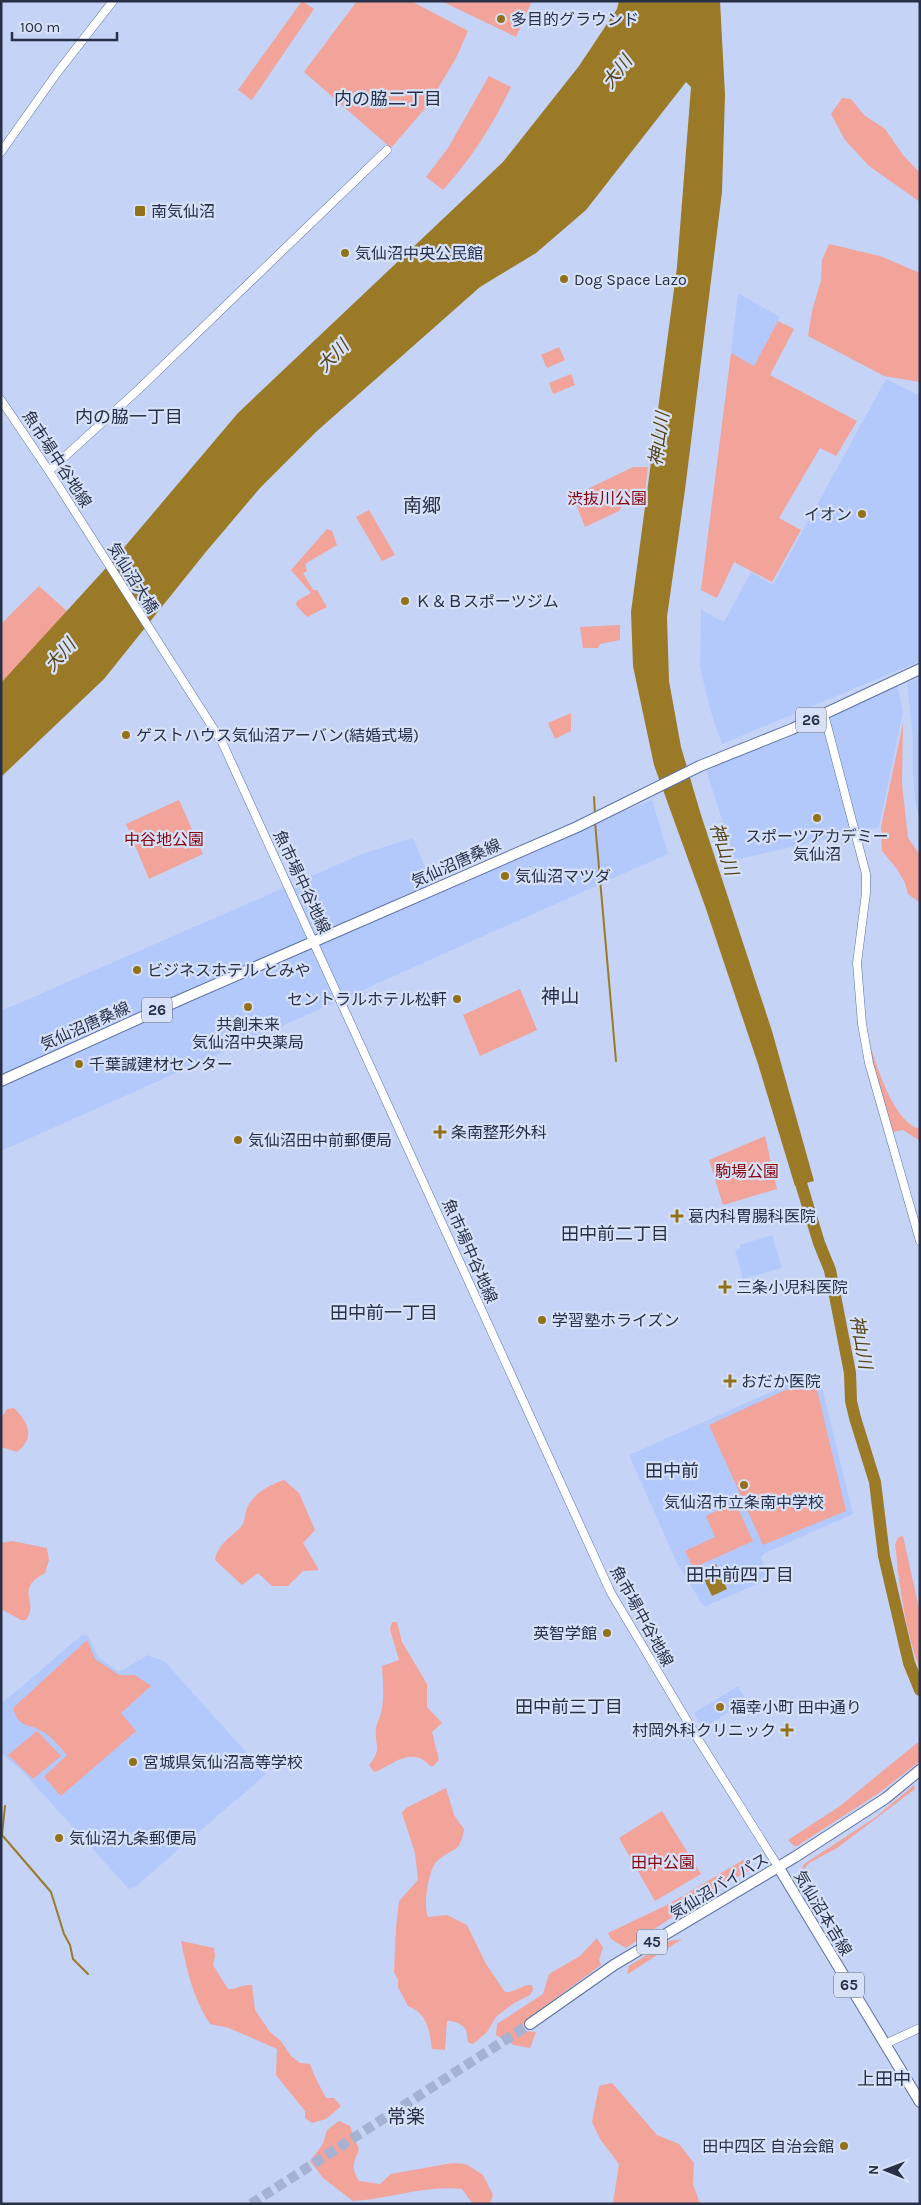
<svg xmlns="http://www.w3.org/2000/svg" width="921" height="2205" font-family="Karla,'Noto Sans JP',sans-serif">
<rect width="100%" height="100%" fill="#c5d3f6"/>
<path fill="#b3c9fc" d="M738,293L780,317L754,367L731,353Z
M886,379L920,396V661L722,744L710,709L700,667L701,610L724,622L751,572L773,585Z
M920,678V823L916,806L913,774V738L907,683Z
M897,683L903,713L879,827L735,860L706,770Z
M652,800L668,854L1,1151V1011L362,854L413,838L433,886Z
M772,1235L782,1268L743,1279L735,1250L740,1248V1245Z
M818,1371L853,1514L765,1553L761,1557L769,1576L767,1580L706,1606L702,1604L676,1561L629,1455Z
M82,1635L88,1636L98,1657L119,1672L148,1655L165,1662L266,1774L135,1887L129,1889L22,1771L1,1753V1704Z
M738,1686L747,1701L703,1728L694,1713Z"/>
<path fill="#f2a39a" d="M302,1L314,9L252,100L238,90Z
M357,1H411L468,31L456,58L428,105L391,148L304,72Z
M441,1H532L516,37Z
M489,76L511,87C493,125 471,159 443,190L426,177L448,148Z
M842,98L851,99L864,115L885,129L903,155L920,173V202L869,166L845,140L831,114Z
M829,244L880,256L920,273V382L884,376L808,336L812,311L821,280L822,260Z
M778,321L794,329L770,375L857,421L836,456L820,448L779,518L801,530L772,582L734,562L717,598L701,590L731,353L754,366Z
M559,347L565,360L547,368L541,355Z
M571,374L575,385L553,394L549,383Z
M633,467H648L645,492L626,500L619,511L585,527L573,496Z
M369,510L395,555L382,561L356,517Z
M327,529L332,531L337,545L305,564L307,571L303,573L313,590H317L327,607L307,617L296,605L297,601L311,593L291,570Z
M39,586L67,611L1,685V624Z
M620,625V640L600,644L598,648H583L580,627Z
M571,713V731L555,739L548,723Z
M903,723L902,784L908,838L920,855V903L908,894L905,883L897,869L882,851L881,827Z
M179,800L203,854L149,879L126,824Z
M520,989L537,1030L480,1056L463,1015Z
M867,1035C875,1060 892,1122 920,1129V1141L903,1130L893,1132L875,1074Z
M765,1136L777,1189L723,1205L709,1160Z
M814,1377L846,1511L763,1545L709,1425Z
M14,1408C28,1422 36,1437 17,1452L1,1447V1418L7,1409Z
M284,1480L299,1493L315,1530L303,1543L319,1570L303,1571L288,1586H272L258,1573L242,1585L215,1560C218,1544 230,1538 241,1527C245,1522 245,1514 247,1508C254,1493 269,1485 284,1480Z
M735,1502L753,1541L693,1568L685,1551L715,1537L706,1516Z
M903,1536L920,1613V1670C909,1641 903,1609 899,1579C897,1567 897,1556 895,1544L899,1537Z
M12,1541L47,1548L49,1560L45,1573C13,1590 40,1601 26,1620H21L1,1609V1543Z
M392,1622H397L402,1642L427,1684V1707L442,1723L432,1732L439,1760L432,1767C428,1764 423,1759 419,1758C402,1752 388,1768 374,1772L369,1765C383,1748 374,1745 376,1728C377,1722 381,1716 382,1709C384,1695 383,1680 382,1666L399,1660L390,1629Z
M87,1640L95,1659L119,1675H135L151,1686L121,1713L136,1731L61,1796L44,1777L67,1755C60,1748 50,1734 40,1730C26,1723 19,1728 13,1708Z
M37,1731L61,1756L33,1779L8,1755Z
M917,1743H920V1761L879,1793L797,1846H794L788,1840L840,1806Z
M914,1785L915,1789L837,1848L809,1863L804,1869H802L804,1864L876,1817Z
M446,1788L454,1815L464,1829C461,1852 453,1848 438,1860C428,1868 423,1907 428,1917L447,1915L467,1925L486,1964L505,1992C516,1993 521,1984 532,1985L533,1990L530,1995L514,2003L496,2017L487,2032L473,2044L469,2043C466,2039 468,2035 466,2030C463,2024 452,2020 447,2021L445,2050L432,2049C429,2030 428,2014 408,2006L398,1987V1980L394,1972L396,1928L399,1901L418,1880L415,1853L402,1813L406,1808Z
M662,1811L701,1874L655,1901L619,1838Z
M743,1860L749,1863L750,1870L705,1895L626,1948L611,1939L608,1933L669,1904Z
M597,1938L603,1948L599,1960L601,1965L530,2017L523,2024L525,2031L536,2032L530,2048L514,2045L496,2035L497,2024L543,1994L549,1974L580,1956Z
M682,1939L631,1972L627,1974L629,1966L669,1941Z
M181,1941L214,1948L215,1956L213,1965L228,1989C237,1990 240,1984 252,1985L255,2010L270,2032L281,2041L291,2056L300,2063L310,2064L315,2077L326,2098H334L341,2106L326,2119L312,2123L305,2118V2111L276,2075L277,2049L229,2028L210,2024C193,1998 187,1971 181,1941Z
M612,2083L657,2135L679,2144L694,2163L693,2184L700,2204H613L619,2164L600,2139L592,2122L599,2086Z
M339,2121L350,2126L359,2150C353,2164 351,2167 359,2181L380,2184L391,2174L452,2163L466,2164L483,2175L493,2195L490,2204H473L462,2189C425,2185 389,2199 353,2201L323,2178L310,2161L323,2144L327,2130Z"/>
<path fill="#9a7a27" d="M619,1H720L725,95L722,192L685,490L667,617L669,681L681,747L701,815L772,1031L814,1181L795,1186L758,1064L705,906L654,765L633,666L631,612L677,267L691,87L686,82L586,210L536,253L480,287L317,431L260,488L205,553L104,679L1,777V683L116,557L238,413L503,162L579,66L617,9Z
M716,1564L727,1589L712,1596L700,1571Z"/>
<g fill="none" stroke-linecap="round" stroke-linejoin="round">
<path stroke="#9a7a27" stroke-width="2" d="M594,797L595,815
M595,822L616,1061
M5,1806L2,1835L51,1892L64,1934L70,1945L73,1959L88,1974"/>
<path stroke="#9a7a27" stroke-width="12" d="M797,1170L819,1243L830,1270L850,1373L851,1401L855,1418L875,1482L884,1556L909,1663L920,1690"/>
<path stroke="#a5b2d3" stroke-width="10" stroke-dasharray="10 5" stroke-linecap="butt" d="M251,2204L530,2024"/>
<defs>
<path id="tertiary" d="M1,152L57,73L113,1
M1,400L49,471L222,742L611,1593L698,1739L779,1868
M49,471L139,389L387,150
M824,714L866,874V893L857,963L862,1024L869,1063L920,1241
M885,2044L920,2028"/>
<path id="primary" d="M1,1081L182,999L577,827L700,766L792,729L920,669
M779,1868L920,2102"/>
<path id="trunk" d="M530,2024L614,1965L795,1857L886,1798L920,1770"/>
</defs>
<use href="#tertiary" stroke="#5c71a4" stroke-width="9"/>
<use href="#primary" stroke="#5c71a4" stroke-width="12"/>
<use href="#trunk" stroke="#5c71a4" stroke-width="12"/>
<use href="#tertiary" stroke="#fff" stroke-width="8"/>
<use href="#primary" stroke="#fff" stroke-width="10"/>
<use href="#trunk" stroke="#fff" stroke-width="10"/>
</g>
<g fill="#927118" stroke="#d6e1f8" stroke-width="2">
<circle cx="501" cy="19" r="5"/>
<rect x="134" y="205" width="12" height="12" rx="2.5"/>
<circle cx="345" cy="253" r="5"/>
<circle cx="564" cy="279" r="5"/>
<circle cx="862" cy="514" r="5"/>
<circle cx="405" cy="601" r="5"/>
<circle cx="126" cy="735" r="5"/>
<circle cx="817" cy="818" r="5"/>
<circle cx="505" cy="876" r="5"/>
<circle cx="137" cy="970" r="5"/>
<circle cx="457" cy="999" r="5"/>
<circle cx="248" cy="1007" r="5"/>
<circle cx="79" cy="1064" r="5"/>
<path d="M437.5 1124.5h5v5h5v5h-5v5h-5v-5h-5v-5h5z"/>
<circle cx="238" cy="1140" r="5"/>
<path d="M674.5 1208.5h5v5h5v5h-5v5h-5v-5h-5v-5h5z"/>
<path d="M722.5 1279.5h5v5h5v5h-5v5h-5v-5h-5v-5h5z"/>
<circle cx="542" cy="1320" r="5"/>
<path d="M727.5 1373.5h5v5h5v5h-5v5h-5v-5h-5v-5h5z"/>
<circle cx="744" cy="1485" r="5"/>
<circle cx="607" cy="1633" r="5"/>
<circle cx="720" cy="1707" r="5"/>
<path d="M784.5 1722.5h5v5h5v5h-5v5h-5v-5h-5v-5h5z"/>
<circle cx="133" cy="1762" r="5"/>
<circle cx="59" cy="1838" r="5"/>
<circle cx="844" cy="2146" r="5"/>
</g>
<g text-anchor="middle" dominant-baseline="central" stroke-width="4.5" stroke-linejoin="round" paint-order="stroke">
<g fill="#d6e1f8" stroke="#5c657b" stroke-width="1">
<rect x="796" y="707.5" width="30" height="25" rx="4"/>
<rect x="142" y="997.5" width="30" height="25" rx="4"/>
<rect x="637" y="1929.5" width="30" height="25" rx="4"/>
<rect x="834" y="1972.5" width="30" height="25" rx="4"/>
</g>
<g font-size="15" font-weight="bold" fill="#273046">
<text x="811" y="720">26</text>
<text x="157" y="1010">26</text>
<text x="652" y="1942">45</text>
<text x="849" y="1985">65</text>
</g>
<g font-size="16" fill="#273046" stroke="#d6e1f8" text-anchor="start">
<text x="511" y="19">多目的グラウンド</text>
<text x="151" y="211">南気仙沼</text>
<text x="355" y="253">気仙沼中央公民館</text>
<text x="574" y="279">Dog Space Lazo</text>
<text x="852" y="514" text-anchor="end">イオン</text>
<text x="415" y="601">Ｋ＆Ｂスポーツジム</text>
<text x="136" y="735">ゲストハウス気仙沼アーバン(結婚式場)</text>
<text x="817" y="836" text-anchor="middle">スポーツアカデミー<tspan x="817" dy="18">気仙沼</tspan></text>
<text x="515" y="876">気仙沼マツダ</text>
<text x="147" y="970">ビジネスホテル とみや</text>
<text x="447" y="999" text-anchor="end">セントラルホテル松軒</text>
<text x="248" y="1024" text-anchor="middle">共創未来<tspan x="248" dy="18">気仙沼中央薬局</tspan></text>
<text x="89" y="1064">千葉誠建材センター</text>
<text x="451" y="1132">条南整形外科</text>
<text x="248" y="1140">気仙沼田中前郵便局</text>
<text x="688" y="1216">葛内科胃腸科医院</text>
<text x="736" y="1287">三条小児科医院</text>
<text x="552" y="1320">学習塾ホライズン</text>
<text x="741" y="1381">おだか医院</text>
<text x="744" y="1502" text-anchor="middle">気仙沼市立条南中学校</text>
<text x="597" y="1633" text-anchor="end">英智学館</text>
<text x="730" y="1707">福幸小町 田中通り</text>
<text x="776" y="1730" text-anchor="end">村岡外科クリニック</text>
<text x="143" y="1762">宮城県気仙沼高等学校</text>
<text x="69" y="1838">気仙沼九条郵便局</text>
<text x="834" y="2146" text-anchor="end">田中四区 自治会館</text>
</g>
<g font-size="16" fill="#273046" stroke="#d6e1f8">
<text transform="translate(57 459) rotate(57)">魚市場中谷地線</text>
<text transform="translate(133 578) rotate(58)">気仙沼大橋</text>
<text transform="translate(456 863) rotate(-24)">気仙沼唐桑線</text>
<text transform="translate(302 882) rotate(65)">魚市場中谷地線</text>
<text transform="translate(85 1026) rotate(-24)">気仙沼唐桑線</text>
<text transform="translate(470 1251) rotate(66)">魚市場中谷地線</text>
<text transform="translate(642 1616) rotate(61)">魚市場中谷地線</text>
<text transform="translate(719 1886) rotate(-31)">気仙沼バイパス</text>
<text transform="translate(823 1913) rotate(59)">気仙沼本吉線</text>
</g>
<g font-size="16" fill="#88000a" stroke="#d6e1f8">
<text x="607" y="498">渋抜川公園</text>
<text x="164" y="839">中谷地公園</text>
<text x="747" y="1171">駒場公園</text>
<text x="663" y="1862">田中公園</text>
</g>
<g font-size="18" font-style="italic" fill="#564418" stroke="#d6e1f8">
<text transform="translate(617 72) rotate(-52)">大川</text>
<text transform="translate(333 356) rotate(-46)">大川</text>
<text transform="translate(659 439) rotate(-82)">神山川</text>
<text transform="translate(60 655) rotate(-48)">大川</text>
<text transform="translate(724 849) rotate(72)">神山川</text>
<text transform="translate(861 1342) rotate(80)">神山川</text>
</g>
<g font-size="18" fill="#273046" stroke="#d6e1f8">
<text x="388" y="99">内の脇二丁目</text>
<text x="129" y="417">内の脇一丁目</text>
<text x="615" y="1234">田中前二丁目</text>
<text x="384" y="1313">田中前一丁目</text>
<text x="672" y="1471">田中前</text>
<text x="740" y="1575">田中前四丁目</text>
<text x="569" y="1707">田中前三丁目</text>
<text x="884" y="2079">上田中</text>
</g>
<g font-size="19" fill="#273046" stroke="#d6e1f8">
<text x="422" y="506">南郷</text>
<text x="560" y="997">神山</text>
<text x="406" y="2117">常楽</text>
</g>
</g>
<rect width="921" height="2205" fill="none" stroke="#273046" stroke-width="5"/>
<g transform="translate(886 2170) rotate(271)" stroke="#d6e1f8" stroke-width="4" paint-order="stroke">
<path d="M0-4L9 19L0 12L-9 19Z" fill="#273046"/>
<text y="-8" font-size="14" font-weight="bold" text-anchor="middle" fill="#273046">N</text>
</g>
<path d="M12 32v8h105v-8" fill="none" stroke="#273046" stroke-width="2.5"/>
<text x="20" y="32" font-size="15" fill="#273046" stroke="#d6e1f8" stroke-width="4" paint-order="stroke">100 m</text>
</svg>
